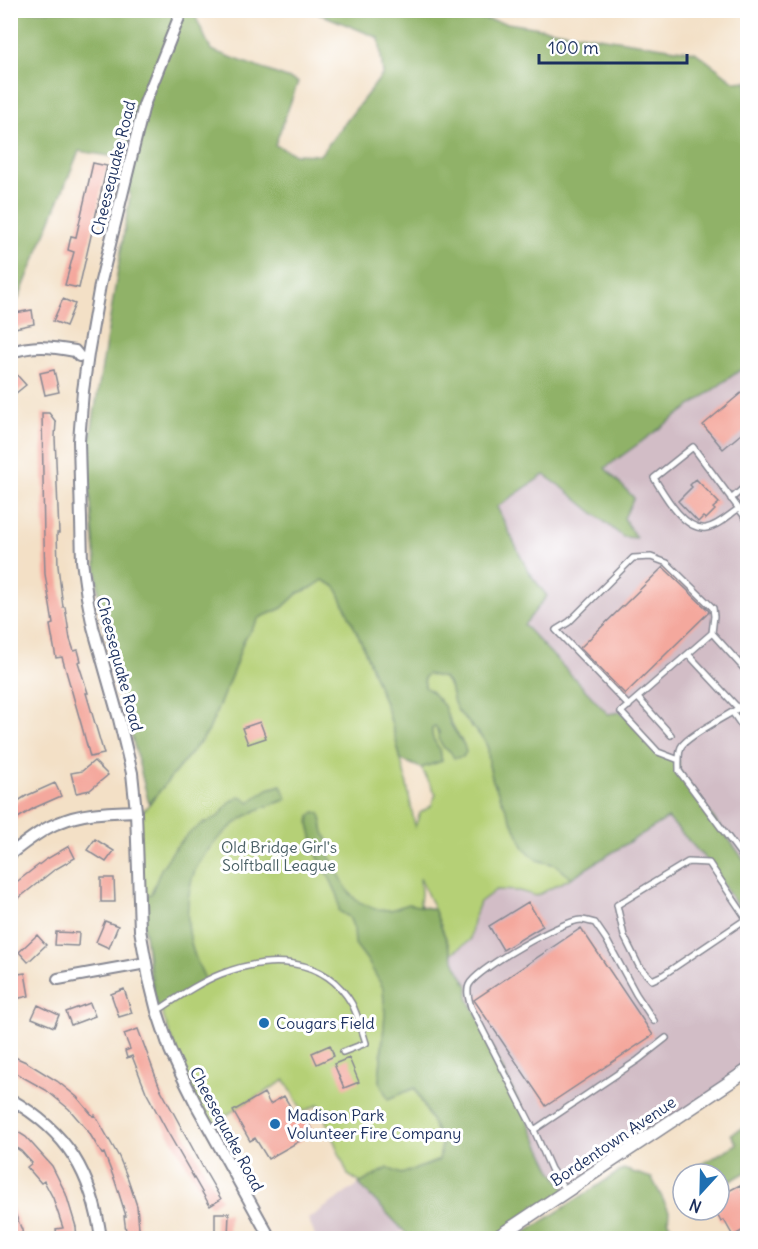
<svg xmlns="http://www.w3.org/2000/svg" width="758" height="1249" font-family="Delius,sans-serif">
<rect width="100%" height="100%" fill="#fff"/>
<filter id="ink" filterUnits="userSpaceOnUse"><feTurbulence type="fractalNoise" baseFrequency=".0167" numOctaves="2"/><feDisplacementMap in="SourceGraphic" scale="12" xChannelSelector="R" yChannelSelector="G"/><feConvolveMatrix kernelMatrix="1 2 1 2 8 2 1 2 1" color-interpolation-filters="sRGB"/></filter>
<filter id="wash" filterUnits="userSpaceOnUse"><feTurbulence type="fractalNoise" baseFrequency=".008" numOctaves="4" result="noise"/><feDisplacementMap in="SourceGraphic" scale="24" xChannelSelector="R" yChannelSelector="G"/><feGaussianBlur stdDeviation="1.35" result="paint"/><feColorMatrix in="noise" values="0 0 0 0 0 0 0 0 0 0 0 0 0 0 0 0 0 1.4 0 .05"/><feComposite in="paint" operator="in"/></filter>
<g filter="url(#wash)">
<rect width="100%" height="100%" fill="#f3e0c6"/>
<path fill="#d2bdc6" d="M747,365V1070L567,1192L551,1169L471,1007L468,986L456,965L452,953L470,940L473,921L480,901L496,890L519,891L536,896L571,878L668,817L608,714L524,625L547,596L528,571L497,507L544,475L636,537L624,518L634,498L604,468Z
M359,1184L404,1231L393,1238H316L308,1219Z"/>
<path fill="#b5d076" stroke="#68806a" stroke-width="1.5" d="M323,580L336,587L363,646L389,714L406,780L415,827L420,813L431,806L436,794L421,768L442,761C441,758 441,754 440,751C437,742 431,741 432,729L435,726C440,735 438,746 450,751L464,745C451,725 444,701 425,687L424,678L427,674L444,678L450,686L458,711L485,741L488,749L489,765L493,781L508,813L537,860L556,865L571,878L536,896L519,891L496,890L480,902L473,921L470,940L452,953L434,909L420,878L421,893L420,904L424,910L383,988L385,1015L379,1081L414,1087L442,1142L439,1160L369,1188L348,1175L319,1104L303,1112L285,1080L233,1111L209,1127L197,1106L149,979L136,811L145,809L208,732L234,669L243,642L259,618L282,608L298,593L311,588Z"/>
<path fill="#90b267" stroke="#567062" stroke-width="1.5" d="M10,11H193L211,50L298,82L275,145L295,154L320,155L383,74L379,38L313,11H430L695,52L735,82L747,81V365L605,468L634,498L624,518L636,538L623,537L563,488L544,475L497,507L528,571L547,596L524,625L608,714L621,712L658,752L679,760V771L747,864V921L709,863L668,818L571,878L556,865L537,860L524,848L493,781L489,765L488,749L485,741L458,711L454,703L450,686L444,678L427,674L424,678L425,687L432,692L444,706L451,725L464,745L466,752L463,757L454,758L450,751L444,748L438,738L439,732L435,726L432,729C431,741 437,742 440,751C441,755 441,758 442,761L421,768L401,760L389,714L363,646L336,587L323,580L311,588L298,593L282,608L259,618L243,642L234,669L208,732L149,804L100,611L87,458L130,196L123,156L129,124L115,157L79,151L18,300L11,301Z
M281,785L287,799C278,803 267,806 257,810C231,823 197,854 191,883C186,904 187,927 192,947C195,959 201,970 206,981L157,1011L139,897L151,894L161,869L175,848L189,833L204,823L218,817L230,802L240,796L249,802L268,789Z
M314,812L320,813L324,832L330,845V857L348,891L357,901L375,909L391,910L408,904L434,909L456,965L468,986V997L551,1169L567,1192L496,1238H409L404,1231L359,1184L388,1168L401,1174L433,1163L439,1160L442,1142L415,1088L388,1099L379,1081L385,1015L383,988L367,960L355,944L354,929L349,917L339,911L338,896L331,881L316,853L309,824L310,816Z
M747,1126V1173L746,1172L719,1188V1174H684L737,1144L731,1134Z
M623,1169L652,1178L669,1211L668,1222L681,1238H517Z"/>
<g id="blocks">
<path fill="#f4a89d" d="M93,163L107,166L79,288L65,285L74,252L68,250L71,236L76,237Z
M63,299L75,304L66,326L53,321Z
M32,310L34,324L10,329V314Z
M54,370L59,392L45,395L40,373Z
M17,375L26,385L10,398V380Z
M747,388V429L723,449L703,425Z
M42,413H49L56,422L55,437L59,533H57L58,566L63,607H65L70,639L74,651L78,650L81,661L78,662L88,693H86L104,754L90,757L82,727L62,657L56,658L50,625L53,624L45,574L44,541Z
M696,479L719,503L713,508L715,510L706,519L703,517L698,522L678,501L692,487L690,485Z
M663,567L708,610L709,612L625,694L580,648Z
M260,722L266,738L248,744L242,728Z
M94,761L108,775L90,790L76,793L71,773L82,771Z
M55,783L61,796L34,808L10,823V806L26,796Z
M95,839L114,851L106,862L87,850Z
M69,846L75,858L54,870L10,905V887L45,860Z
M101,878H114L115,902H101Z
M528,902L543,926L503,950L489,926Z
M105,921L118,926L109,948L96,942Z
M581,928L653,1035L546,1106L474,1000Z
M56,932L79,933L78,946L55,945Z
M37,935L46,945L28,962L19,952Z
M25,973L29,996L15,999L11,975Z
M124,989L132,1013L119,1017L111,994Z
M90,1003L95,1016L71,1025L66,1012Z
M38,1005L59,1015L54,1027L32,1018Z
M138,1029L160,1088L206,1173L221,1199L210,1206L167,1131L146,1092L132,1056L127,1058L125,1051L130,1049L124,1034Z
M330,1045L334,1056L317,1064L312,1053Z
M10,1055L26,1062L57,1081L77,1097L93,1116L95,1115L119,1157L128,1179L137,1206L140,1239H127L124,1216H126L115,1181L104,1153L102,1154L88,1131L69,1109L46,1090L10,1070Z
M349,1058L359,1082L344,1088L334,1064Z
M264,1093L270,1104L284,1096L296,1116L302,1113L314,1133L268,1159L255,1138L250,1141L233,1111Z
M10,1127L26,1137L52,1166L66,1194L76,1227L77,1239L57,1237L56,1229L63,1228L53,1198L44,1181L41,1183L27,1167L32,1163L21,1151L10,1144Z
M740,1185L747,1198V1228L733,1236L724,1220L721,1222L715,1210H719V1196Z
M10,1202L22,1230L23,1239H10Z
M215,1213H229L228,1237H215Z"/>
</g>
</g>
<g filter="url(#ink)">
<use href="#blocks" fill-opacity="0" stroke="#878892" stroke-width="1.5"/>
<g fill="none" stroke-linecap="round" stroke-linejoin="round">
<defs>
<path id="service" d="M731,499L748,484
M738,509C729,515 718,526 706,528C684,531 664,494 654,478L693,447L748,521
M688,654L739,709
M638,698L671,735
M748,702C734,713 687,735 681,747C678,754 679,764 679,771L748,864
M629,706L556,630L569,622L633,558L651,557L667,563L713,608L714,616L712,633
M733,713L748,735
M679,760L658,752L621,712L712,633L748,673
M746,919L663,975L652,980L639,966L624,936L617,905L688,862L709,863L748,921
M157,1011C177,998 198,983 221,974C268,956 324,955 352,1004C358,1016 362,1030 366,1043L343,1052
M534,1130L638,1060L666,1038
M566,1191L551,1169L534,1130L471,1007C469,1000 466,991 469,985C477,969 563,920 581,920C585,920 591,922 595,923L606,939L636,994L654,1021"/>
<path id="minor" d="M182,10L144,105L100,285L88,354L83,391L79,441L82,561L87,597L93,627L119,719L132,773L136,811L140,930L149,979L157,1011L170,1050L180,1072L197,1106L270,1238
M10,353C33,344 52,347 75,351L79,356
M10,854C25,843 40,830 58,823C83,812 109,812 136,811
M58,979L146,963
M10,1099C68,1132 92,1174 101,1238"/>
<path id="tertiary" d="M496,1238L748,1070"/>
</defs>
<use href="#service" stroke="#878892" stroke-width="8"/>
<use href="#minor" stroke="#878892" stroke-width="14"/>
<use href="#tertiary" stroke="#878892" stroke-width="15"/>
<use href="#service" stroke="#fff" stroke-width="5"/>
<use href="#minor" stroke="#fff" stroke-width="10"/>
<use href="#tertiary" stroke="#fff" stroke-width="12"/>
</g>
</g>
<g fill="#1f6fb2" stroke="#fff" stroke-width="2">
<circle cx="264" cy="1023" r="6"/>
<circle cx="275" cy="1124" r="6"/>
</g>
<g text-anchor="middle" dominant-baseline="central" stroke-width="6" stroke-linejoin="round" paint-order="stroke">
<g font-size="16" fill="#1b2f5e" stroke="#fff">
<text transform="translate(113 168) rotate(-76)">Cheesequake Road</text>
<text transform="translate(120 664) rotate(75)">Cheesequake Road</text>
<text transform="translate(227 1129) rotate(62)">Cheesequake Road</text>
<text transform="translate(613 1141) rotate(-34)">Bordentown Avenue</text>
</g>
<g font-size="16" fill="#495f65" stroke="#fff">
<text x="279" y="847">Old Bridge Girl's<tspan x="279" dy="18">Solftball League</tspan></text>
</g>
<g font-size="16" fill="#1b2f5e" stroke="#fff" text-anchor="start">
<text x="276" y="1023">Cougars Field</text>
<text x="287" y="1115">Madison Park<tspan x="287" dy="18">Volunteer Fire Company</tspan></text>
</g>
</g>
<rect width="758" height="1249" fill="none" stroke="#fff" stroke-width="36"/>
<g transform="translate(701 1192) rotate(202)"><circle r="28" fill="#ffffff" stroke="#a4acbf" stroke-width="1.5"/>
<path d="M0-4.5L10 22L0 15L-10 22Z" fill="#1f6fb2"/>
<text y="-9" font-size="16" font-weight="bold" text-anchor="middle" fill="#1b2f5e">N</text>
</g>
<path d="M539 54v9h148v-9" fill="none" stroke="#1b2f5e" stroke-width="3"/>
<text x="548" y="54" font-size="18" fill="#1b2f5e" stroke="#ffffff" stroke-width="4.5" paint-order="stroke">100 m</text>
</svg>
